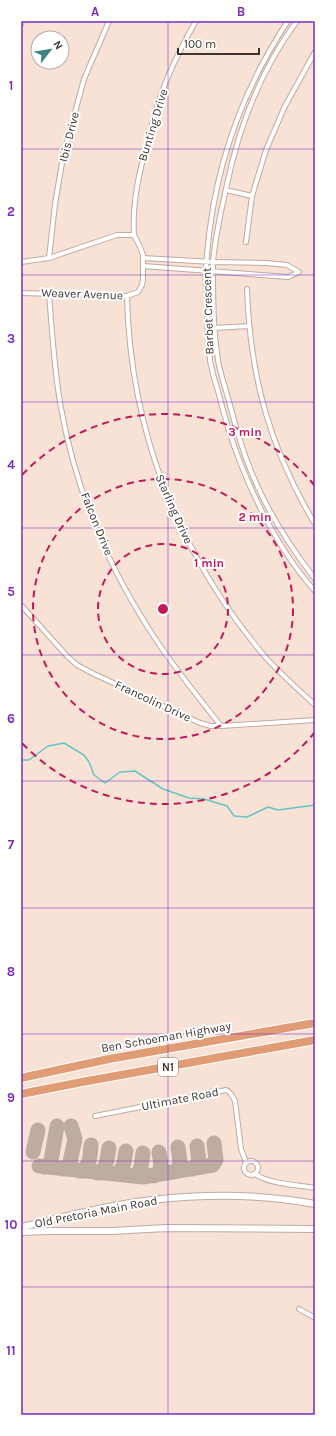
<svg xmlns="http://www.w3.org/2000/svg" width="336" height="1436" font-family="Karla,sans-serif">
<rect width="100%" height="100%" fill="#f8e2d6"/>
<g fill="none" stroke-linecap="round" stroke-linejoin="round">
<path stroke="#63c5c8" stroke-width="1.5" d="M21,760H29L48,746L64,743L84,755L89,762L94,775L105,783L120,772L135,771L163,789L189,798L204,799L227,806L234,816L247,817L268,807L278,810L315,805"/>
<path stroke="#beaca2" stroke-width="15" d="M33,1152L38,1130
M39,1166L143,1177L213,1165L216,1160L214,1143
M44,1167L49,1165L51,1161L57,1126
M63,1169L68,1167L70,1162L75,1139L71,1126
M193,1169C201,1164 198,1154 197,1146
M79,1171C91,1169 90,1154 91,1145
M174,1172C183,1167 179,1156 178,1147
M97,1173C108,1170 107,1157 109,1148
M115,1174C125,1171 124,1159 126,1151
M132,1176C143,1174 141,1162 143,1153
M154,1176C164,1171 160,1161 159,1152"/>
<defs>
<path id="minor" d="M288,21C238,96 211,179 206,269C205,277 206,286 207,294C207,316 208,339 210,361C212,371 215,382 218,391C224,415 231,439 240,462C258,508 282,554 315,591
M297,21C260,71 238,129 226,189C221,212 214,241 213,264C213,295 213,329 218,360C220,373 225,386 228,398C235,424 242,451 253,476C268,512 291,548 315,579
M21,24L22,21
M226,190L252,196L266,150L285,106L315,52
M134,235C132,204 138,175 147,145C151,132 153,117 158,104C167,75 181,47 196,21
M246,242L252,196
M49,258L55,204L63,157L84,79L109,21
M143,258L213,262L266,263L287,265L299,272L288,277L143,266
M21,262L49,258L117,235H134L140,247L143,255V280L142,285L138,292L127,296L21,293
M247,289C250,377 270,449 315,524
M49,293C52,331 54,370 61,408C75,486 106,562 149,629C170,663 196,694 221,726
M127,296C130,431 179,556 267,659C282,675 299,690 315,705
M214,328L249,326
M21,605L67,656L77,665L94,674L200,723L211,726H221L315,720
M95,1116L226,1090C231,1092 233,1097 235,1101L241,1149L246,1162
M244 1168a7 7 0 1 1 14 0a7 7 0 1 1-14 0Z
M255,1174C269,1184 298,1185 315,1188
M299,1309L315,1318"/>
<path id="secondary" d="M21,1227C64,1217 108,1205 152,1200C206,1194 262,1194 315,1204
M21,1232L49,1231H111L167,1228L315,1229"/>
<path id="motorway" d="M21,1078L109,1059L315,1023
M21,1094L82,1082L315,1040"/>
</defs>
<use href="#minor" stroke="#c0aa9f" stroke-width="6"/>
<use href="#secondary" stroke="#c0aa9f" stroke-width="8"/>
<use href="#motorway" stroke="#fff" stroke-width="10"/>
<use href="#minor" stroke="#fff" stroke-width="4"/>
<use href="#secondary" stroke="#fff" stroke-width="6"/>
<use href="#motorway" stroke="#df9c75" stroke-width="8"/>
</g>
<path fill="none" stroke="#7b2cbf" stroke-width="1" stroke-opacity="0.55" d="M168,21V1415M21,149H315M21,275H315M21,402H315M21,528H315M21,655H315M21,781H315M21,908H315M21,1034H315M21,1161H315M21,1287H315"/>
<g fill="none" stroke="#c2185b" stroke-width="2" stroke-dasharray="7 5">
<circle cx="163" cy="609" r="65"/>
<circle cx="163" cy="609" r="130"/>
<path d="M315 732A195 195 0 0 1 22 743M22 475A195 195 0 0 1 315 486"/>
</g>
<g text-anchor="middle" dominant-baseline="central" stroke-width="4" stroke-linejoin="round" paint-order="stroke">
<rect fill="#fff" stroke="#78726e" stroke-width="1" x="158" y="1058" width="20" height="18" rx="3"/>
<g font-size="11" font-weight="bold" fill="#3e3530">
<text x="168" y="1067">N1</text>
</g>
<g font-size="12" fill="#3e3530" stroke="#fff">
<text transform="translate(153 125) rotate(-73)">Bunting Drive</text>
<text transform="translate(69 137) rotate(-76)">Ibis Drive</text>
<text transform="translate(82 294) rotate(2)">Weaver Avenue</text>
<text transform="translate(208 311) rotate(-92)">Barbet Crescent</text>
<text transform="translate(174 509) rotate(66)">Starling Drive</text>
<text transform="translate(97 524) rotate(68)">Falcon Drive</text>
<text transform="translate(153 701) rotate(25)">Francolin Drive</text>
<text transform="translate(166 1037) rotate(-10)">Ben Schoeman Highway</text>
<text transform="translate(180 1099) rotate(-11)">Ultimate Road</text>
<text transform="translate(96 1212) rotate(-11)">Old Pretoria Main Road</text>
</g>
</g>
<circle cx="163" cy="609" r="6" fill="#c2185b" stroke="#fff" stroke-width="2"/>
<g font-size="12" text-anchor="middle" font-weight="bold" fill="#c2185b" stroke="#fff" stroke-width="4" stroke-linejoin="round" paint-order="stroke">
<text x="245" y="436">3 min</text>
<text x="255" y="521">2 min</text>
<text x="209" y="567">1 min</text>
</g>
<rect width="336" height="1436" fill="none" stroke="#ffffff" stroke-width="44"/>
<g transform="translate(50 50) rotate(59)"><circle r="19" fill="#ffffff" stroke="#b2aeac"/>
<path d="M0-3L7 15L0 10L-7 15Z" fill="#3d8580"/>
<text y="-6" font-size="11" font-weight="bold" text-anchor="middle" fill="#3e3530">N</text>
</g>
<path d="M178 48v6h81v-6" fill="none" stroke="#3e3530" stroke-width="2"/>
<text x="184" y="48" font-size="12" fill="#3e3530" stroke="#ffffff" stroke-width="3" paint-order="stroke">100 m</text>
<rect x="22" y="22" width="292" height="1392" fill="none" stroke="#7b2cbf" stroke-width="1.5"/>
<g font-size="13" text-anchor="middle" font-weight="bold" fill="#7b2cbf">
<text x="95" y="16">A</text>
<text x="241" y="16">B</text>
<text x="11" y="90">1</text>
<text x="11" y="216">2</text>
<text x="11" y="343">3</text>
<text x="11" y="469">4</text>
<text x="11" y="596">5</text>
<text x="11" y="723">6</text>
<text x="11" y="849">7</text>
<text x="11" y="976">8</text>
<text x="11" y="1102">9</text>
<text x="11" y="1229">10</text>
<text x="11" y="1355">11</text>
</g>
</svg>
